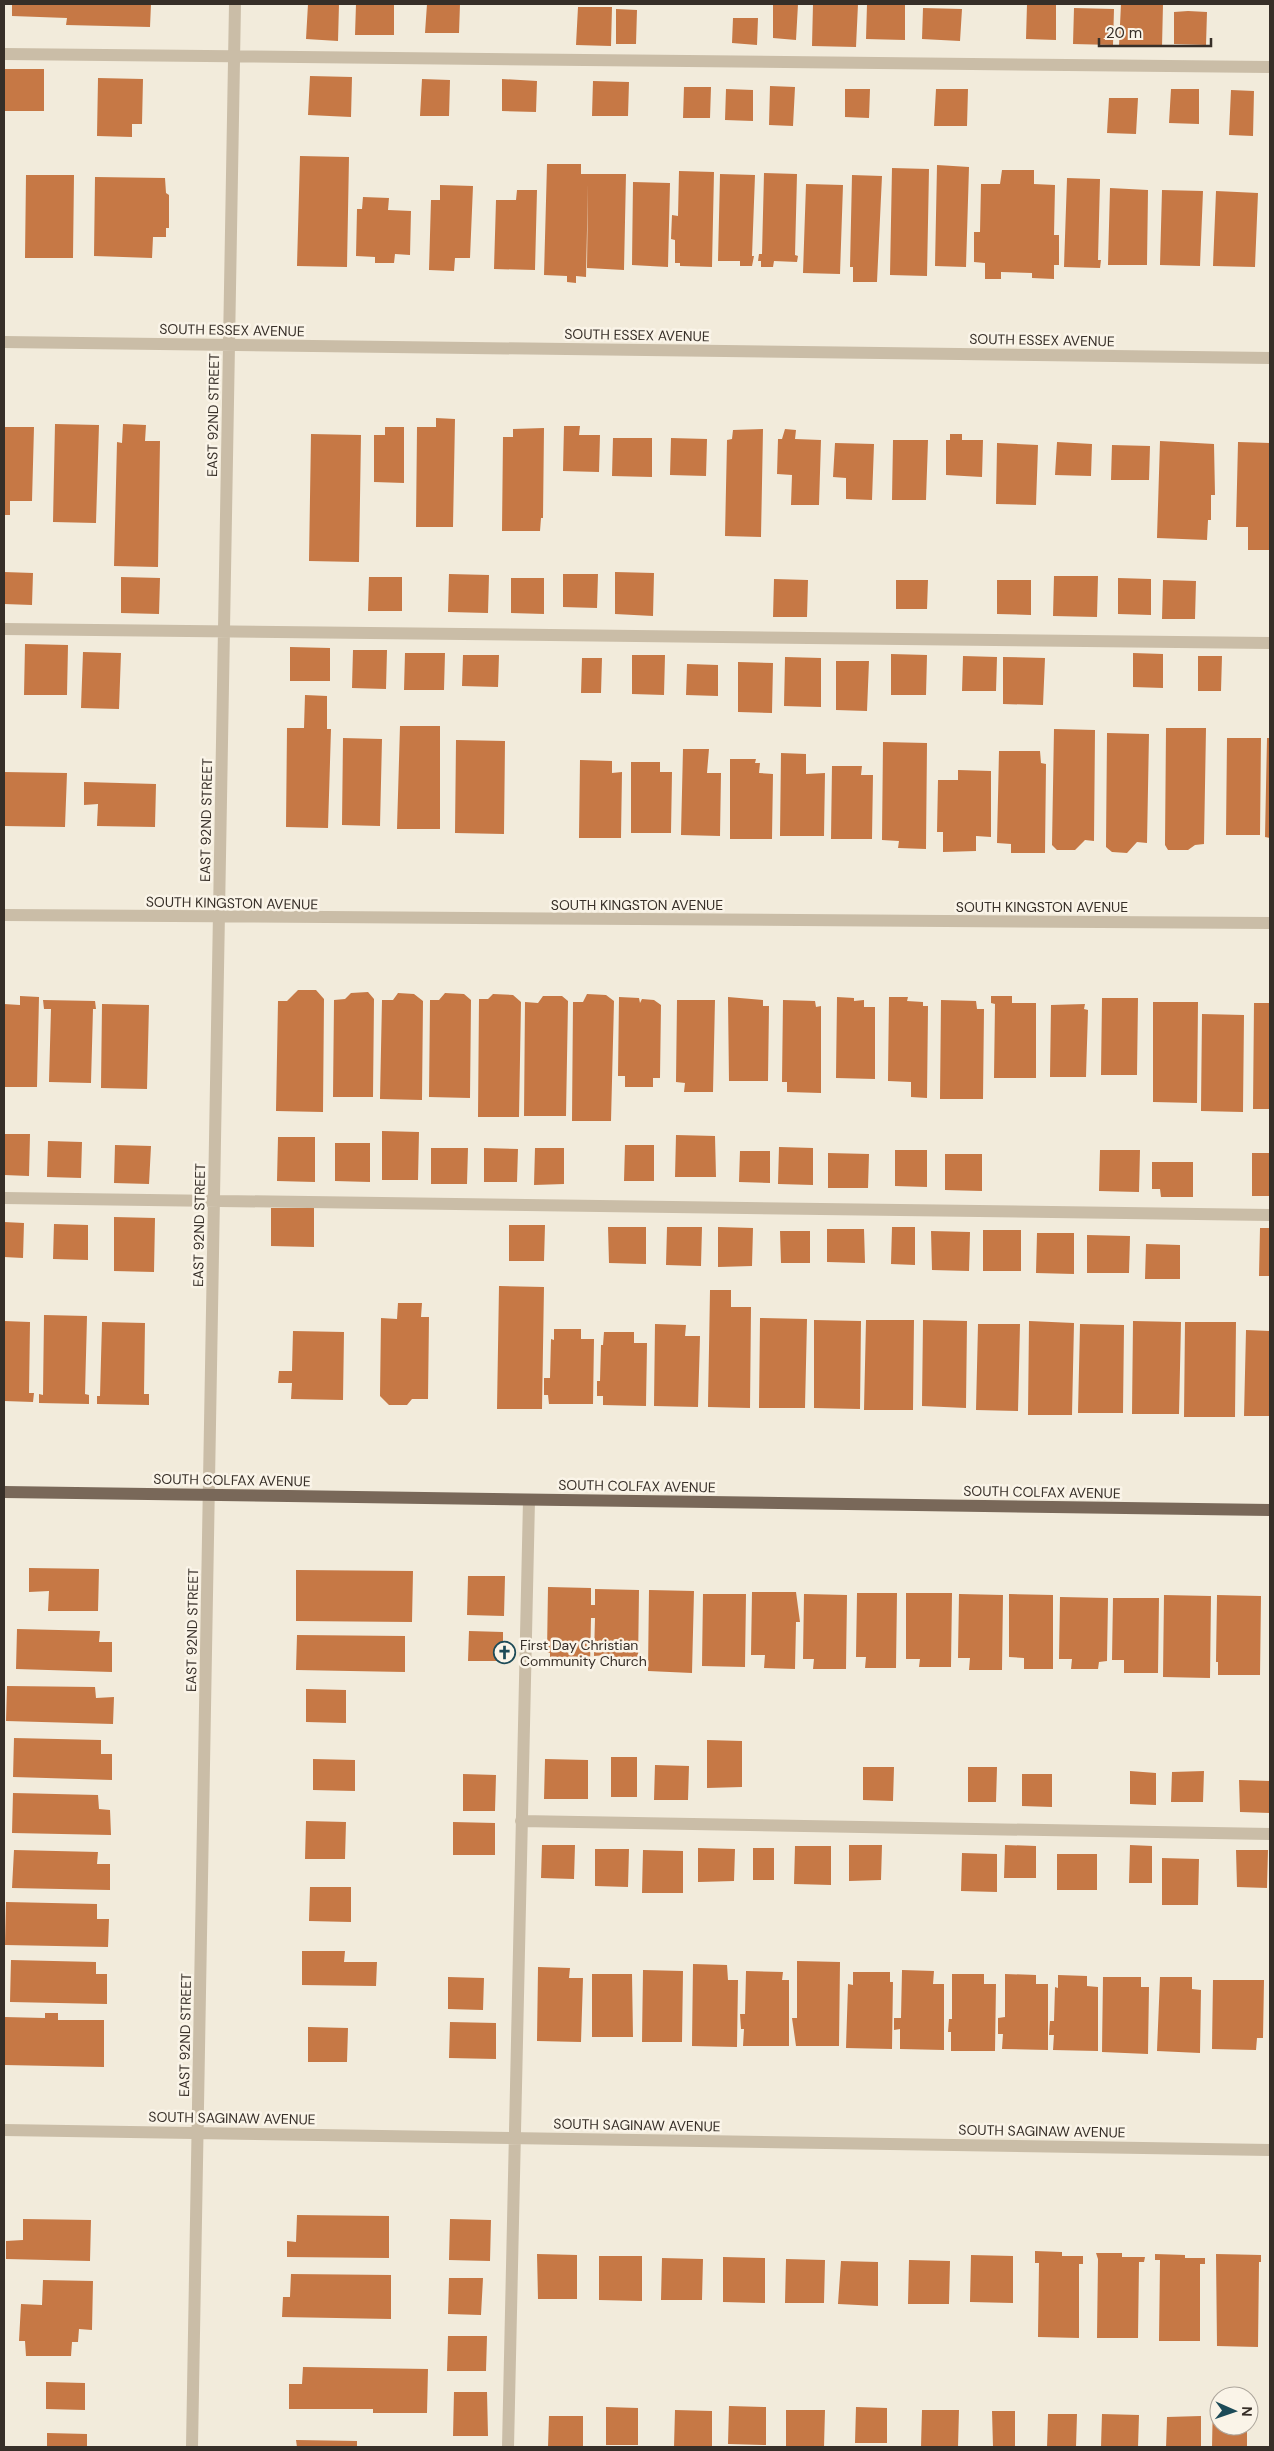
<svg xmlns="http://www.w3.org/2000/svg" width="1274" height="2451" font-family="'DM Sans',sans-serif">
<rect width="100%" height="100%" fill="#f2ebdb"/>
<path fill="#c67845" d="M12,4H151L150,27L66,25L67,18L12,16Z
M308,4H339L338,41L306,39Z
M356,4H394V35H355Z
M427,4H460L459,33H425Z
M773,4H798L796,40L773,38Z
M813,4H858L856,47L812,46Z
M867,4H905V40L866,39Z
M1027,4L1056,5V40L1026,39Z
M1121,4H1163L1162,47L1119,46Z
M578,7H612L611,46L576,45Z
M923,8L962,9L960,41L922,39Z
M1074,8L1114,9L1113,45L1073,44Z
M616,9L637,10L636,44H616Z
M1188,11L1207,12L1206,45L1174,44V12Z
M733,18H758L757,45L732,43Z
M4,69H44V111H4Z
M310,76L352,77L351,117L308,115Z
M98,78L143,79L142,124H132V137L97,136Z
M422,79L450,80L449,116H420Z
M502,79L537,81L536,112L502,111Z
M593,81L629,82L628,116H592Z
M770,86L795,87L793,126L769,125Z
M684,87H711L710,118H683Z
M726,89L753,90V121L725,120Z
M845,89H870L869,118L845,117Z
M936,89H968L967,126H934Z
M1171,89H1199V124L1169,123Z
M1231,90L1254,91L1253,136L1229,135Z
M1109,98H1138L1136,134L1107,133Z
M300,156L349,157L347,267L297,266Z
M547,164H581V174H626L624,270L587,268L588,184L586,277L576,276V283L567,282V276L544,275Z
M937,165L969,167L966,267L935,266Z
M892,168L929,169L927,276L890,275Z
M1002,170H1034V184L1055,185L1054,235H1059V265H1054V279L1032,278V273L1001,272V279H985V263L974,262V232H980L981,184H1000Z
M679,171L714,172L712,267L680,266V263H675V240L671,239L672,215L678,216Z
M764,173L797,174L795,255L798,256L797,262L774,261L773,267H761V261H758L759,254H762Z
M720,174L755,175L752,256H754L752,266H740V261H718Z
M26,175H74L73,258H25Z
M852,175L882,176L877,282H853V267H850Z
M95,177L165,178L166,193L169,195V228H166V237H153L152,258L94,256Z
M1067,178L1100,179L1098,260H1101L1100,268L1064,267Z
M633,182L670,183L668,267L632,265Z
M806,184L843,185L840,274L803,273Z
M440,185L473,186L470,258H455L454,271L429,270L431,200H440Z
M1110,188L1148,190L1147,265H1108Z
M517,190H537L535,270L494,269L496,200H516Z
M1162,190L1203,191L1200,266L1160,265Z
M1216,191L1258,193L1255,267L1213,266Z
M363,197L389,198L388,210L411,211L410,255L395,254L394,263H375V257L356,256L357,209H362Z
M436,418L455,419L453,527H416L417,427H436Z
M55,424L99,425L96,523L53,522Z
M123,424L146,425L145,441H160L158,567L114,566L117,442L122,443Z
M564,426H580L579,435H600L599,472L563,471Z
M4,427H34L32,501H10V515H4Z
M385,427H404V483L374,482V435H385Z
M544,428L543,518H541L540,531H502L503,437H513V429Z
M763,429L761,537L725,536L727,440L732,439L733,430Z
M785,429L796,430L795,439L821,440L819,505H791L792,475L777,474L778,439H782Z
M311,434L361,435L359,562L309,561Z
M950,434H962V440H983L982,477L946,475V440H950Z
M613,438H652V477L612,476Z
M671,438L707,439L706,476L670,475Z
M893,440H928L926,500H892Z
M1160,441L1214,444L1215,495H1211V520H1208L1207,540L1157,538Z
M1057,442L1092,444L1091,476L1055,475Z
M1238,442L1270,443V550H1248V527H1236Z
M835,443L874,444L872,500L846,499V478L833,477Z
M997,443L1038,445L1036,505L996,504Z
M1112,445L1150,446L1149,480H1111Z
M4,572L33,573L32,605L4,604Z
M615,572L654,573L653,616L615,614Z
M449,574L489,575L488,613L448,612Z
M563,574H598L597,608L563,607Z
M1054,576H1098L1097,617L1053,616Z
M121,577L160,578L159,614L121,613Z
M369,577H402V611H368Z
M511,578H544V614L511,613Z
M1118,578L1151,579V615L1118,614Z
M774,579L808,580L807,617H773Z
M896,580H928L927,609H896Z
M997,580H1031V615L997,614Z
M1163,580L1196,581L1195,619H1162Z
M25,644L68,645L67,695H24Z
M290,647L330,648V681H290Z
M353,650H387L386,689L352,688Z
M83,652L121,653L119,709L81,708Z
M405,653H445L444,690H404Z
M1133,653L1163,654V688L1133,687Z
M891,654L927,655L926,695H891Z
M463,655H499L498,687L462,686Z
M632,655H665L664,695L632,694Z
M963,656L997,657L996,691H962Z
M1198,656H1222L1221,691H1198Z
M785,657L821,658V707L784,706Z
M1003,657L1045,658L1043,705L1003,704Z
M582,658H602L601,693H581Z
M836,661H869L867,711L836,710Z
M738,662L773,663L772,713L738,712Z
M687,664L718,665V696L686,695Z
M305,695L327,696V729H331L328,828L286,827L287,728H304Z
M400,726H440V829H397Z
M1166,728H1206L1204,844L1195,845L1188,850H1168L1165,845Z
M1054,729L1095,730L1094,841L1085,840L1075,850H1057L1052,845Z
M1107,733L1149,734L1147,843L1137,842L1127,853L1112,852L1106,847Z
M343,738L382,739L380,826L342,825Z
M1227,738H1261L1260,835H1226Z
M1267,738H1270V838L1265,837Z
M456,740L505,741L504,834L455,833Z
M883,742L927,743L926,849L898,848L899,841L882,840Z
M683,749H709L707,773H721L720,836L681,835Z
M999,751H1040L1041,763L1046,764L1045,853H1011V844L997,843Z
M781,753L806,754V774L825,773L824,836H780Z
M730,759H756L755,763H760L759,773L773,774L772,839H730Z
M580,760L612,761V773L622,772L621,838H579Z
M631,762H660V772H672L671,833H631Z
M832,766H862L861,775H873L872,839H831Z
M958,770L991,771V837L976,836V851L943,852V832H937L938,780H958Z
M4,772L67,773L65,827L4,826Z
M84,782L156,784L155,827L97,826L98,804L84,805Z
M298,990H316L324,999L323,1112L276,1111L278,1001H287Z
M368,992L374,999L373,1097H333L334,1000L345,999L351,993Z
M398,993L414,994L423,1001L422,1100L380,1099L382,1000H393Z
M445,993L464,994L471,1000L470,1098L429,1097L430,1000H439Z
M493,994L513,995L521,1002L519,1117H478L479,999H488Z
M587,994L606,995L614,1001L611,1121H572L573,1002H583Z
M20,996L39,997L37,1087H4V1004L20,1005Z
M543,996H562L568,1001L566,1116H524L525,1002L538,1003Z
M991,996H1012V1003H1036V1078H994L995,1004L991,1003Z
M619,997L639,998L640,1003L642,999L654,1000L661,1005L660,1078H653V1087H625V1076H618Z
M728,997L763,1000V1006H769L768,1081H729Z
M837,997L854,998V1001L864,1000V1007H875V1079L836,1078Z
M889,997H908L907,1001L923,1002V1006H928L927,1098L911,1097V1082L888,1081Z
M1102,998H1138L1137,1075H1101Z
M43,1000L95,1001L96,1009H93L91,1083L49,1082L51,1009H44Z
M677,1000H715L713,1092H684L685,1083L676,1082Z
M783,1000L815,1001L816,1007L821,1006V1093L787,1092V1082H782Z
M941,1000L976,1001L977,1009H984L983,1099H940Z
M1153,1002H1198L1197,1103L1153,1102Z
M1254,1003H1270V1109H1253Z
M102,1004L149,1005L147,1089L101,1088Z
M1085,1004L1084,1009L1088,1010L1086,1077H1050L1051,1005Z
M1202,1014L1244,1015L1243,1112L1201,1111Z
M382,1131L419,1132L418,1180H382Z
M4,1134H30L29,1176L4,1175Z
M676,1135L715,1136L716,1177H675Z
M278,1137H315V1182L277,1181Z
M48,1141L82,1142L81,1178L47,1177Z
M335,1143H370V1182L335,1181Z
M115,1145L151,1146L149,1184L114,1183Z
M625,1145H654V1181H624Z
M779,1147L813,1148V1185L778,1184Z
M431,1148H468L467,1184H431Z
M484,1148L518,1149L517,1182H484Z
M535,1148H564V1184L534,1185Z
M895,1150H927V1187L895,1186Z
M1100,1150H1140L1139,1192L1099,1191Z
M740,1151H770V1183L739,1182Z
M828,1153L869,1154L868,1188H828Z
M1252,1153H1270V1196H1252Z
M945,1154H982V1191L945,1190Z
M1152,1162H1193V1197H1161L1160,1189H1152Z
M271,1208H314V1247L271,1246Z
M114,1217L155,1218L154,1272L114,1271Z
M4,1222L24,1223L23,1258L4,1257Z
M54,1224L88,1225V1260L53,1259Z
M509,1225H545L544,1261H509Z
M608,1227H646V1264L609,1263Z
M667,1227H702L701,1266L666,1265Z
M718,1227L753,1228L752,1266L718,1267Z
M892,1227H915V1265L891,1264Z
M1260,1228H1270V1276H1259Z
M827,1229H864L865,1263L827,1262Z
M983,1230H1021V1271H983Z
M780,1231H810V1263H781Z
M931,1231L970,1232L969,1271L932,1270Z
M1037,1233H1074V1274L1036,1273Z
M1087,1235L1130,1236L1129,1273H1087Z
M1146,1244L1180,1245V1279H1145Z
M499,1286L544,1287L542,1409H497Z
M710,1290H731V1307H751L750,1408L708,1407Z
M398,1303H422L421,1317H429L428,1399H412L407,1405H389L380,1396L381,1318L397,1319Z
M44,1315L87,1316L85,1394L89,1395V1404L39,1403V1394L43,1395Z
M760,1318L807,1319L805,1408H759Z
M814,1320L861,1321L860,1409L814,1408Z
M866,1320H914L913,1410H864Z
M923,1320L967,1321L966,1408L922,1406Z
M4,1321L30,1322L29,1393H34L33,1402L4,1401Z
M1029,1321L1074,1323L1072,1415H1028Z
M1133,1321L1181,1322L1179,1414H1132Z
M102,1322L145,1323L144,1394H149V1405L97,1404V1396H100Z
M1185,1322H1236L1235,1417H1184Z
M655,1324L686,1325L685,1336H700L698,1407L654,1406Z
M978,1324H1020L1018,1411L976,1410Z
M1080,1324L1124,1325L1123,1413H1078Z
M554,1329H581V1339H594L593,1404H549L548,1395H544V1378H550L551,1339L554,1340Z
M1246,1330L1270,1331V1416H1244Z
M293,1331L344,1332L343,1400L291,1399L292,1383H278L279,1371H292Z
M604,1332H634V1343H647L646,1406L603,1405V1396H597V1381H600L601,1345H603Z
M29,1568L99,1569L98,1611H48L49,1591L29,1592Z
M296,1570L413,1571L412,1622L296,1621Z
M468,1576H505L504,1616L467,1615Z
M548,1587L591,1588V1605H595V1589L639,1590L638,1665L607,1666L606,1655L594,1656L595,1618H591L590,1667H550V1653L547,1652Z
M649,1590L694,1591L692,1673L648,1671Z
M752,1592H796L800,1622H796L795,1669L764,1668L765,1655H751Z
M857,1593H897L896,1668H865L866,1657H856Z
M906,1593H952L951,1667H919L920,1659H906Z
M703,1594H746L745,1667L702,1666Z
M804,1594L847,1595L846,1669H813L814,1659H803Z
M959,1594L1003,1595L1002,1670H969L970,1658H958Z
M1009,1594L1053,1595V1669H1024V1658L1009,1657Z
M1164,1595L1211,1596L1210,1678L1163,1677Z
M1217,1595L1261,1596L1260,1675H1218V1662H1216Z
M1060,1597L1108,1598L1107,1661L1099,1662L1098,1669H1071L1072,1659H1059Z
M1113,1598H1159L1158,1673H1124V1660H1112Z
M17,1629L100,1631L99,1642H112V1672L16,1669Z
M469,1631L503,1632V1661H468Z
M297,1635L405,1636V1672L296,1670Z
M7,1686L95,1687L96,1698L114,1697L113,1724L6,1721Z
M306,1689L346,1690V1723L306,1722Z
M14,1738L101,1740V1754H112V1780L13,1777Z
M707,1740L742,1741V1787L707,1788Z
M611,1757H637V1797H611Z
M313,1759L355,1760V1791L313,1790Z
M545,1759L588,1760V1799H544Z
M655,1765L689,1766L688,1800H654Z
M863,1767H894L893,1801L863,1800Z
M968,1767H997L996,1802H968Z
M1130,1771L1156,1773V1805L1130,1804Z
M1204,1771L1203,1802H1171L1172,1772Z
M463,1774L496,1775L495,1811H463Z
M1022,1774H1052V1807L1022,1806Z
M1239,1780L1270,1781V1813L1240,1812Z
M13,1793L98,1795L99,1809L110,1810L111,1835L12,1833Z
M306,1821L346,1822L345,1859H305Z
M453,1822L495,1823V1855H453Z
M542,1845H575L574,1879L541,1878Z
M849,1845H882L881,1880L849,1881Z
M1005,1845L1036,1846V1878H1004Z
M1130,1845L1152,1846V1883H1129Z
M795,1846H831V1885L794,1884Z
M698,1848L735,1849L734,1881L698,1882Z
M753,1848H774V1880H753Z
M595,1849H629L628,1887L595,1886Z
M14,1850L98,1852L97,1864H110V1890L12,1888Z
M643,1850L683,1851V1893H642Z
M1236,1850H1268L1267,1888L1237,1887Z
M962,1853L997,1854V1892L961,1891Z
M1057,1854H1097V1890H1057Z
M1162,1858L1199,1859L1198,1905H1162Z
M310,1887H351V1922L309,1921Z
M6,1902L97,1904V1919H109L108,1947L5,1945Z
M302,1951H345L344,1962H377L376,1986L302,1985Z
M11,1960L96,1962V1974H107V2004L10,2002Z
M797,1961L840,1962L839,2046H796L792,2018H797Z
M693,1964L727,1965L728,1980H738L737,2047L692,2046Z
M538,1967L570,1968L569,1978H583L581,2042L537,2041Z
M643,1970L683,1971L682,2042H642Z
M902,1970L934,1971L933,1984H944V2050L900,2049V2029L894,2030V2018H901Z
M746,1971L783,1972L782,1980H789V2046H743L744,2029H741L740,2014H745Z
M853,1972H890V1982H893L892,2049L846,2048L848,1984L853,1985Z
M592,1974H632L633,2037H592Z
M952,1974H984V1984H996L995,2051H951V2032H948L949,2019H952Z
M1005,1974L1036,1975V1984H1048V2050L1002,2049L1003,2034H998V2018L1005,2017Z
M1058,1975L1087,1976V1986L1098,1987V2051L1053,2050L1054,2035H1049L1050,2021H1054L1055,1987L1058,1988Z
M448,1977L484,1978L483,2010L448,2009Z
M1103,1977H1141V1987H1149L1148,2054L1102,2052Z
M1160,1977H1192V1989L1201,1990L1200,2053L1157,2051Z
M1213,1980H1264L1263,2038H1257L1256,2050L1212,2049Z
M45,2013H58V2020H104V2067L4,2065V2017L45,2018Z
M450,2022L496,2023V2059L449,2058Z
M308,2027L348,2028L347,2062H308Z
M297,2215L389,2216V2258L287,2257V2241L296,2242Z
M23,2219L91,2220L90,2261L6,2259V2241L23,2240Z
M450,2219L491,2220L490,2261L449,2260Z
M1035,2251L1062,2252V2256H1083V2264H1079V2338L1038,2337L1039,2263H1035Z
M1096,2253H1122V2257H1145L1144,2262H1139L1138,2338H1097L1098,2259Z
M537,2254L577,2255V2299H538Z
M1155,2254L1185,2255V2258H1205V2264H1200V2341H1159L1160,2260H1155Z
M1216,2254L1261,2255V2262H1259L1258,2347L1217,2346Z
M971,2255L1013,2256V2303L970,2302Z
M599,2256H642V2301L599,2300Z
M723,2257L765,2258V2303L723,2302Z
M662,2258L703,2259L702,2300H661Z
M786,2259L825,2260L824,2303H785Z
M909,2260L950,2261L949,2304H908Z
M841,2261L878,2262V2306L838,2304Z
M291,2274L391,2275V2319L282,2317L283,2297H290Z
M449,2278H483L481,2315L448,2314Z
M43,2280L93,2281L92,2330L79,2329L78,2342H72L71,2356H26L25,2341H19L21,2304L42,2305Z
M448,2336H487L486,2371H447Z
M303,2367L428,2369L427,2413H373V2409H289V2384H302Z
M46,2382L85,2383V2410L46,2409Z
M454,2392H487L488,2436H453Z
M1213,2399H1219V2426H1247V2447H1212Z
M729,2406L766,2407V2445L728,2444Z
M606,2407L638,2408V2445H606Z
M856,2407L887,2408V2443H855Z
M675,2410L712,2411V2447H674Z
M786,2410H825L824,2447H786Z
M922,2410H959L958,2447H921Z
M992,2411H1015V2447H993Z
M1048,2414H1077L1076,2447H1047Z
M1102,2414L1139,2415L1138,2447H1101Z
M549,2416H583V2447H548Z
M1201,2416V2447H1166L1167,2417Z
M47,2433L87,2434V2447H47Z
M296,2440L357,2441V2447H297Z"/>
<g fill="none" stroke-linecap="round" stroke-linejoin="round">
<path stroke="#cabda7" stroke-width="12" d="M4,54L1270,67
M4,342L1270,358
M4,629L1270,643
M4,915L1270,923
M4,1198L1270,1215
M521,1821L1270,1834
M4,2130L1270,2150
M192,2447L235,4
M508,2447L529,1500"/>
<path stroke="#796859" stroke-width="12" d="M4,1492L1270,1510"/>
</g>
<defs>
<symbol id="church-ring" viewBox="-11 -11 22 22"><circle r="9.5" fill="#faf4e8" stroke="#1d4b58" stroke-width="1.5"/><path d="M-1.2-6h2.4v3.5h3.3v2.4h-3.3V6h-2.4V-.1h-3.3v-2.4h3.3Z" fill="#1d4b58"/></symbol>
</defs>
<g fill-rule="evenodd">
<use href="#church-ring" x="492" y="1640" width="25" height="25"/>
</g>
<g text-anchor="middle" dominant-baseline="central" stroke-width="5" stroke-linejoin="round" paint-order="stroke">
<g font-size="14" fill="#372f28" stroke="#faf4e8">
<text transform="translate(232 330) rotate(1)">SOUTH ESSEX AVENUE</text>
<text transform="translate(637 335) rotate(1)">SOUTH ESSEX AVENUE</text>
<text transform="translate(1042 340) rotate(1)">SOUTH ESSEX AVENUE</text>
<text transform="translate(213 415) rotate(-89)">EAST 92ND STREET</text>
<text transform="translate(206 820) rotate(-89)">EAST 92ND STREET</text>
<text transform="translate(232 903) rotate(1)">SOUTH KINGSTON AVENUE</text>
<text x="637" y="905">SOUTH KINGSTON AVENUE</text>
<text x="1042" y="907">SOUTH KINGSTON AVENUE</text>
<text transform="translate(199 1225) rotate(-89)">EAST 92ND STREET</text>
<text transform="translate(232 1480) rotate(1)">SOUTH COLFAX AVENUE</text>
<text transform="translate(637 1486) rotate(1)">SOUTH COLFAX AVENUE</text>
<text transform="translate(1042 1492) rotate(1)">SOUTH COLFAX AVENUE</text>
<text transform="translate(192 1630) rotate(-89)">EAST 92ND STREET</text>
<text transform="translate(185 2035) rotate(-89)">EAST 92ND STREET</text>
<text transform="translate(232 2118) rotate(1)">SOUTH SAGINAW AVENUE</text>
<text transform="translate(637 2125) rotate(1)">SOUTH SAGINAW AVENUE</text>
<text transform="translate(1042 2131) rotate(1)">SOUTH SAGINAW AVENUE</text>
</g>
<g font-size="14" fill="#372f28" stroke="#faf4e8" text-anchor="start">
<text x="520" y="1645">First Day Christian<tspan x="520" dy="16">Community Church</tspan></text>
</g>
</g>
<rect width="1274" height="2451" fill="none" stroke="#372f28" stroke-width="10"/>
<g transform="translate(1234 2411) rotate(92)"><circle r="24" fill="#faf4e8" stroke="#aca59b"/>
<path d="M0-4L9 19L0 12L-9 19Z" fill="#1d4b58"/>
<text y="-8" font-size="14" font-weight="bold" text-anchor="middle" fill="#372f28">N</text>
</g>
<path d="M1099 38v8h112v-8" fill="none" stroke="#372f28" stroke-width="2.5"/>
<text x="1106" y="38" font-size="15" fill="#372f28" stroke="#faf4e8" stroke-width="4" paint-order="stroke">20 m</text>
</svg>
